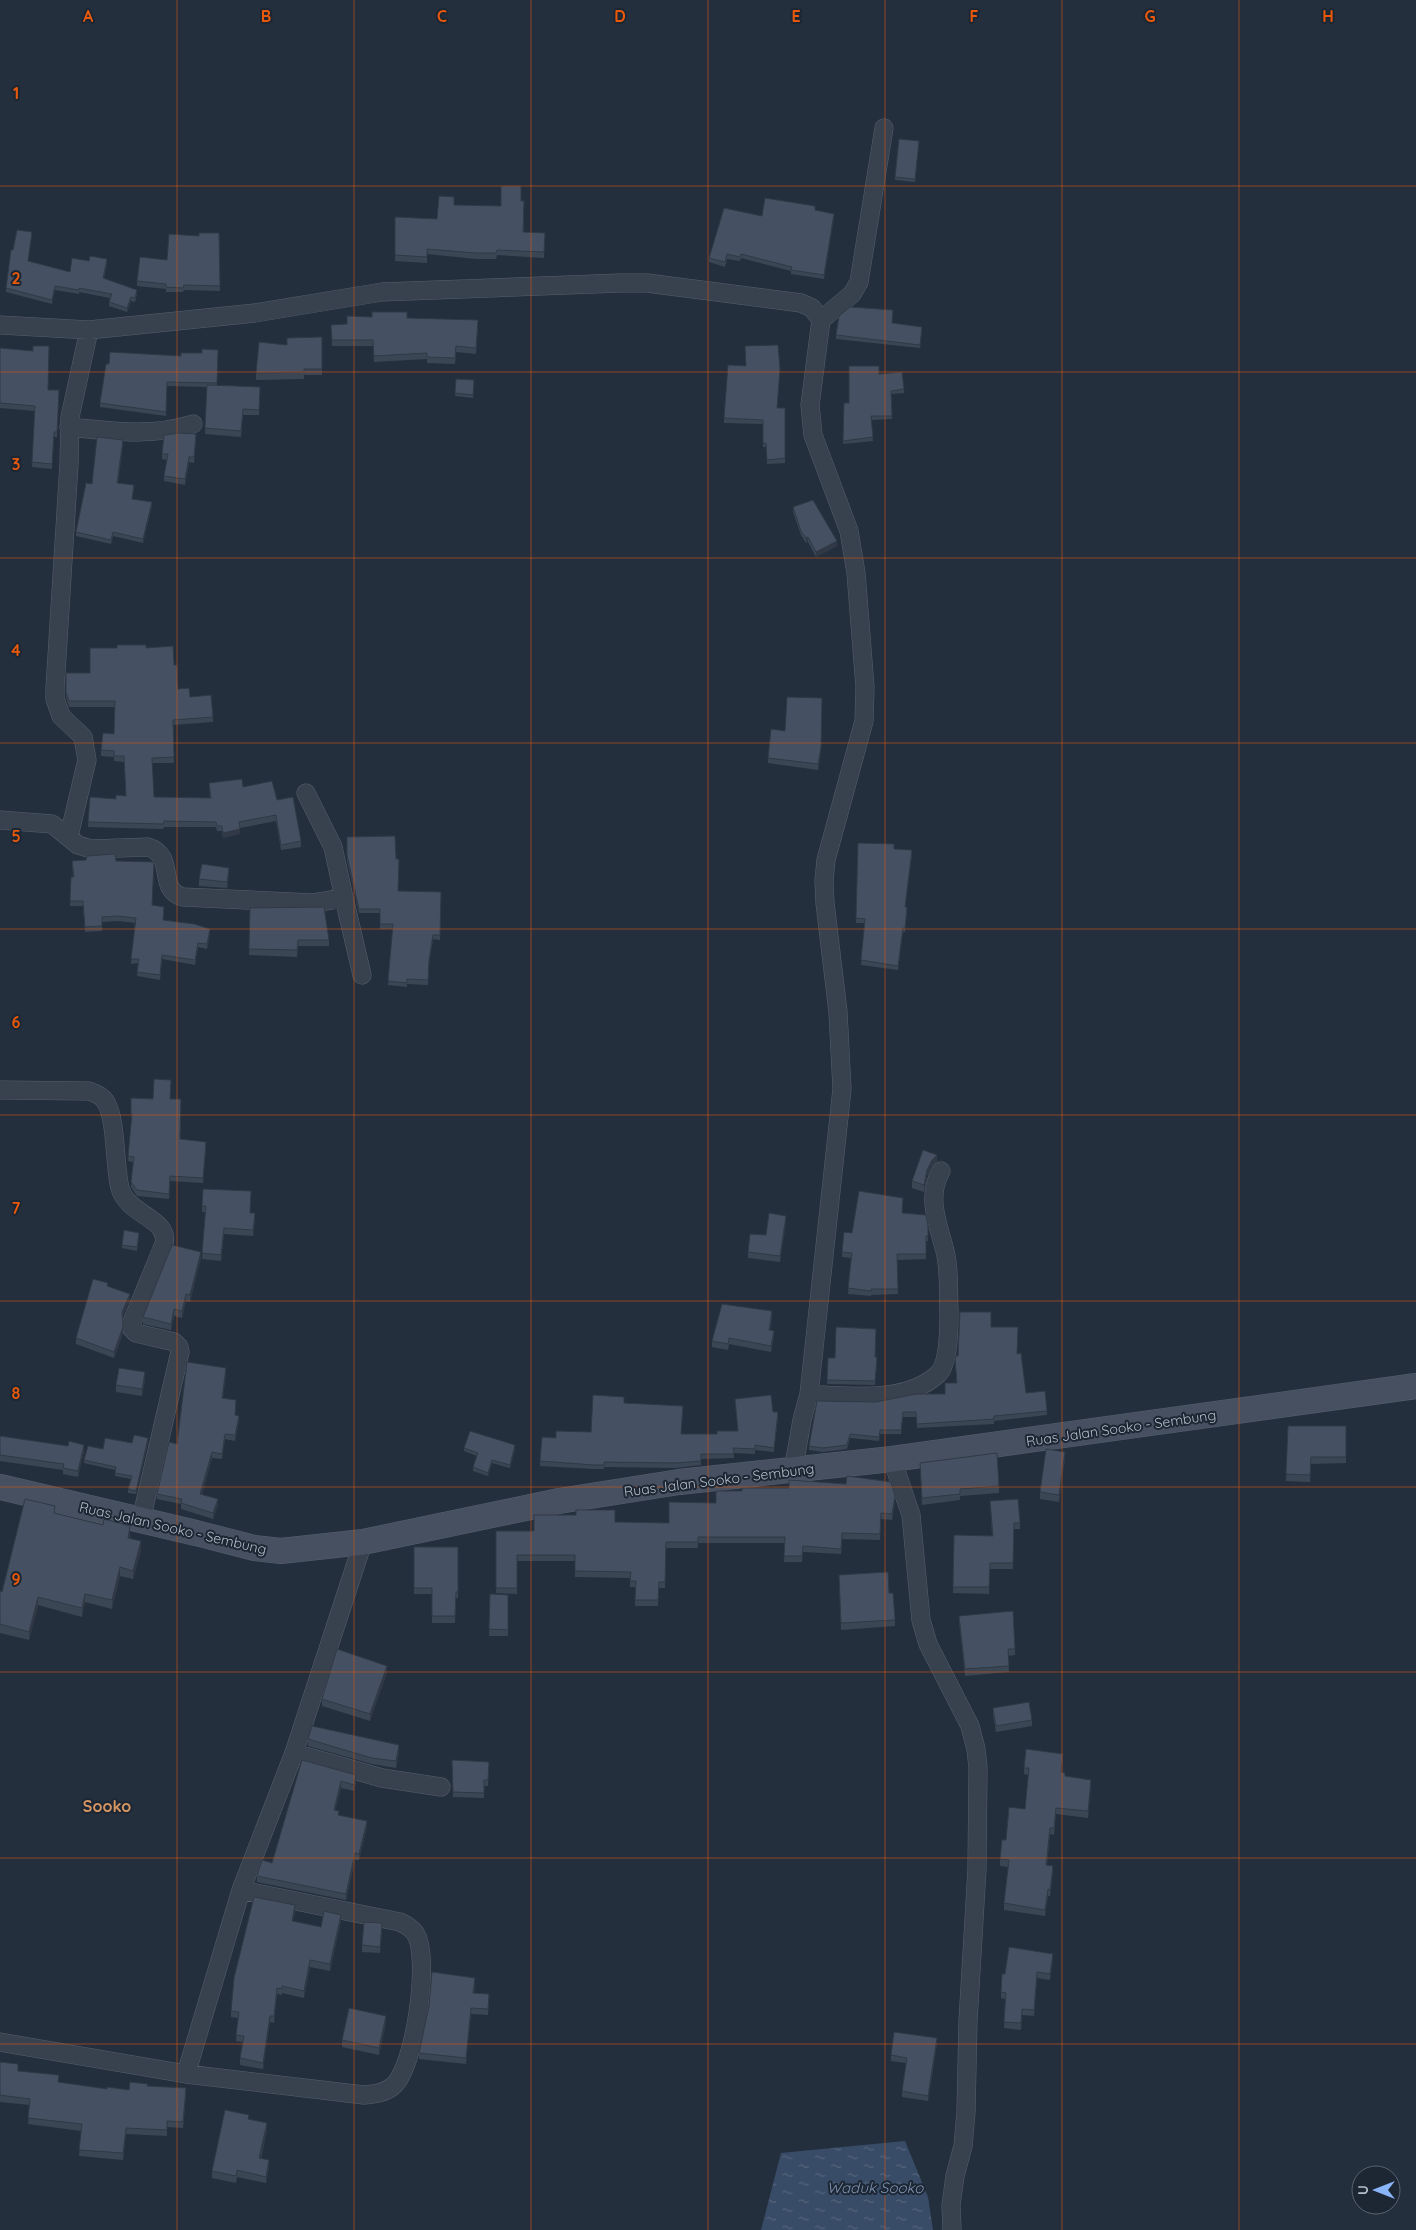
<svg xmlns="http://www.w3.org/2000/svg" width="1416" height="2230" font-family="Quicksand,sans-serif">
<defs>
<pattern id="water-ripples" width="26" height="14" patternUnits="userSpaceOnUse" patternTransform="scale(1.25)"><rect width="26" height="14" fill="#394c67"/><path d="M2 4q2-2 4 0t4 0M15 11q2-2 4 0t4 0" fill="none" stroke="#53647b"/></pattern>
</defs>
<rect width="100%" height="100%" fill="#242f3e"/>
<path fill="url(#water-ripples)" d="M905,2141L928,2197L933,2230H761L781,2153Z"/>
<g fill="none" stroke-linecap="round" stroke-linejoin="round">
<defs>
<path id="minor" d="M821,320L852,294L859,282L884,128
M0,325L89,330L255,313L382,292L620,283H647L801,303L812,308L821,320L810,405L813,435L849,531L856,573L865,687L864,721L826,860L824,881L825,903L838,1012L842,1089L809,1394L802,1420L793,1471
M69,427C111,431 152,437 193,424
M306,793L333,847L344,898
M0,820L52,824L78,845L91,849L148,847C177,856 156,890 183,897L313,903L344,898L362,975
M69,836L87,760L83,737L61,716L55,699V688L69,464L70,417L89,330
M0,1090L89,1091C95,1093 102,1096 105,1101C117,1118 114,1165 120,1188C128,1216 170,1218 164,1244L132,1322V1329L136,1333L174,1342L179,1347L180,1352L141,1520
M809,1394C848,1396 906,1404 938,1374C949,1364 949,1326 949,1312C948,1292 950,1271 945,1251C938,1224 926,1197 941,1171
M892,1459L911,1515L921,1620L928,1644L970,1726L976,1749L978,1768L977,1869L968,2021L966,2112L963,2146L955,2176L951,2205L952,2230
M294,1753L382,1778L441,1787
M0,2042L186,2074L241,1890L294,1753L363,1542
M186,2074L364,2095C374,2094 385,2093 393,2086C415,2068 431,1956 415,1933C411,1927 406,1925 400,1922L241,1890"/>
<path id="secondary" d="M0,1487L196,1533L254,1548L281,1551L363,1542L559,1501L679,1482L892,1459L1416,1386"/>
</defs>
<use href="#minor" stroke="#565f6c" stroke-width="19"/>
<use href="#secondary" stroke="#565f6c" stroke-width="26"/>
<use href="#minor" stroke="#38414e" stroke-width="18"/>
<use href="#secondary" stroke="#465061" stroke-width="25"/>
</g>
<path fill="#3b4654" d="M919,144L915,182L895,180V177Z
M521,201L524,232L545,233L544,258L497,255L496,259H476L427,254V263L395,261V217L437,219L454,205L501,206Z
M815,210L834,218L824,279L791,274V271L741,258L740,261L727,259L725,267L709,262V258L762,216Z
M219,233L220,291L184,290L183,292H166V289L137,286V281L167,260L199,236Z
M32,236L28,261L70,272L89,261L107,263L104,278L137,294L135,302L131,301L127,312L109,306V302L110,298L79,292V294L55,290L52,304L6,292V288L13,250Z
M407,318L478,326L476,354L456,352L455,364L427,363V359L374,362L373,346H332L331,325L347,324Z
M892,323L922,330L920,348L836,339V335Z
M322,337V375H304V379L256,380V373L287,345Z
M0,348L49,390H59L57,437H54L52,469L32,467L35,411L0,408Z
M218,350L217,385L260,387L259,415H243L241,437L205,434L207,387L167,386L166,416L100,407V403L109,364L181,356Z
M879,374L904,389V393L891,394L892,419L871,420L873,441L843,444L844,403H849Z
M456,379L474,380L473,398L455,396Z
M777,408H785V463L767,464L766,447H763V424L724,423V418Z
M196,440L194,463L189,462L185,485L164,481V476L167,460L162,459V454Z
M123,444L118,483L134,489L132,499L152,506L143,543L113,536L111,544L76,536V532L92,484Z
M793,507L837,546L816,557L808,542L806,543L801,535L793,512Z
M146,648L174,665L178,689L190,697L213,717V722L173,725L174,763H152L154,797L210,798L209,783L243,787L277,800L301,841V847L281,850L276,821L240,828V834L223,838L222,831H217L216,827H164L163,829L88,827L90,797L116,799L126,796L124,762L114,761V757L101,756V750L114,734L115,707H69L66,697V673H90Z
M785,731L821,754L818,770L768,763V758Z
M347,837L396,859L398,891L441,892L440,940L433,939L429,964L428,985L407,984V987L388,985L393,929H380V913H359L347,860Z
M858,843L894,849L912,855L905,907L907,911L905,932H903L898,970L861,965L865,923H856Z
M72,861H116L152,905L164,911L163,920L210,934L207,949L198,947L195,965L162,959L160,980L137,976L138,963L131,964L135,923L118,921L102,922V931L85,932L83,906H70L71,877H73Z
M229,875L227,888L199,886V879Z
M250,908L329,940V946H298L297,957L249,955Z
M131,1098L170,1099L180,1139L206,1147L203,1183L170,1181L169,1199L137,1196L131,1187L133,1162L128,1161L132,1119H131Z
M937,1162L932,1166L927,1176L924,1192L912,1188V1181Z
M203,1189L250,1213L255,1219L253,1236L224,1234L221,1261L202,1259L205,1212H202Z
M903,1203L902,1213L928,1226V1241H926V1259L897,1260L898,1294L871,1295V1296L848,1294L851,1258L842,1257V1252L852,1233Z
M786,1222L780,1262L748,1258V1252L766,1235Z
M139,1236L137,1251L122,1248V1245Z
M201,1258L190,1302L186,1301L182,1318L174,1316L171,1330L143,1324V1317Z
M108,1287L130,1300L122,1318L123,1333L114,1358L76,1344V1338Z
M772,1317L770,1330L774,1336L771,1352L729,1344L728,1350L712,1347V1341Z
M991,1327L1017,1354L1026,1393L1047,1411V1415L994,1421V1424L917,1428L916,1417H903L901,1434H880L879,1441L850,1438L847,1449L823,1452L809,1450V1446L876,1402L945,1394L956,1383L958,1356Z
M875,1357L877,1361L875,1385L827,1384L828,1358Z
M226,1373L223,1398L236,1405L235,1415L239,1421L235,1441L225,1439L222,1459L212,1458L202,1494L218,1505L213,1519L181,1509V1504L157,1499V1494L177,1444Z
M145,1379L142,1396L116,1392V1385Z
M735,1399L773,1412L778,1417L774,1452L755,1450V1454L734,1453V1458L701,1459V1465L676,1468L604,1467V1469H594L540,1466V1461L556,1438L591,1432L624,1403L681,1434H717L738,1431Z
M1288,1426H1346V1463L1311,1464L1310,1482L1286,1481Z
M0,1436L84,1451L78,1477L63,1474V1470L0,1461Z
M148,1442L136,1494L128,1493V1489L131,1479L115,1476V1470L84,1463V1460L103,1449L132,1443Z
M464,1448L515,1449L510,1468L492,1463L488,1476L473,1471V1467L477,1456L464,1451Z
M1065,1458L1059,1502L1040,1499V1492Z
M920,1463L999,1486V1493L960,1496V1500L922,1505Z
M990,1501L1020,1523V1529H1014L1013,1569H990L989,1594L953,1593L954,1535L992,1536Z
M895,1502L892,1520L881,1519L880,1540L842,1539L841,1554L803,1552L802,1562H784L785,1543H698V1548H666L665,1588H659L658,1606H635V1587H630V1578L575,1577V1561H517V1594L496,1593V1531H534L615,1522L669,1523L716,1503Z
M55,1514L130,1534V1538L141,1550L133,1579L120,1576L112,1609L85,1602L82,1617L38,1605L29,1640L0,1633V1591L2,1592Z
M414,1547H458V1598H456L455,1623H432V1594H414Z
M839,1575L889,1593L895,1620V1626L841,1630Z
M490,1594L508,1595V1636H489Z
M959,1616L1015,1649V1655L1008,1656L1009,1672L965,1676L959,1622Z
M387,1672L370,1721L322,1706V1699Z
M993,1708L1032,1720V1726L996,1732L993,1715Z
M308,1739L399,1752L396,1768L372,1764L308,1746Z
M302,1760L356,1782L354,1791L341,1788L335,1810L339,1815L367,1827L359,1860H355L346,1900L257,1882V1876L272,1863Z
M452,1760L489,1762L488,1786H484V1798L453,1797Z
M1063,1760L1062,1772L1065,1776L1091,1786L1088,1818L1056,1814L1054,1835L1050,1834L1047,1865L1053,1872L1050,1896H1048L1045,1916L1004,1910V1903L1008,1867L1000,1866V1859L1006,1840L1025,1809L1029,1775L1024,1774V1768Z
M295,1912L293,1921L321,1927L341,1921L330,1971L310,1967L304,1998L282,1993V1995L277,1994L274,2023L270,2022L263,2069L240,2065V2058L243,2042L236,2041L238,2018L231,2017V2011Z
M382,1930L380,1953L362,1952V1945Z
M1053,1960L1050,1980L1037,1978L1034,2016L1022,2015L1021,2030L1004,2028L1005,1999L1001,1998V1992L1005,1974Z
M475,1984L474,1993L489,2000L488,2015L471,2014L466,2064L419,2059V2053Z
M386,2023L379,2055L342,2047V2040Z
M937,2044L928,2101L902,2097V2091L906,2063L891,2061V2055Z
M0,2062L18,2071L59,2083L107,2089L129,2090L147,2086L186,2095L183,2128L167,2127V2136L126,2134L123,2160L79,2156L81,2131L28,2124L30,2105L0,2102Z
M249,2119L267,2130L261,2159L269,2167L266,2183L237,2177L236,2183L212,2178V2171Z"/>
<path fill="#303945" d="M834,214V218L824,279V275Z
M55,286V290L52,304V300Z
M131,297V301L127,312V308Z
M189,457V462L185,485V479Z
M152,502V506L143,543V539Z
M808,537V542L806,543V538Z
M837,541V546L816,557V552Z
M822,698L821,754L818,770V764Z
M240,829V834L223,838V833Z
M229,868V875L227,888V882Z
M903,928V932L898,970V966Z
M210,929V934L207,949V944Z
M433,935V939L429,964L428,985L429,960Z
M937,1155V1162L932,1166L927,1176L924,1192V1185L927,1170L932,1160Z
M786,1216V1222L780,1262V1256Z
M201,1252V1258L190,1302V1295Z
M130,1294V1300L122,1318V1312Z
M186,1294V1301L182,1318V1311Z
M174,1309V1316L171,1330V1324Z
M123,1327V1333L114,1358V1352Z
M774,1331V1336L771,1352V1346Z
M226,1368V1373L222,1404V1398Z
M145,1372V1379L142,1396V1389Z
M239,1416V1421L235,1441V1435Z
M148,1438V1442L136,1494V1491Z
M84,1445V1451L78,1477V1471Z
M515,1445V1449L510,1468V1465Z
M212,1452V1458L200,1499V1494Z
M1065,1452V1458L1059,1502V1495Z
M492,1460V1463L488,1476V1473Z
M895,1496V1502L892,1520V1514Z
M218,1499V1505L213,1519V1513Z
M130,1526V1534L128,1546V1538Z
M141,1541V1550L133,1579V1571Z
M120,1567V1576L112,1609V1600Z
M85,1594V1602L82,1617V1608Z
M38,1597V1605L29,1640V1632Z
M387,1666V1672L370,1721V1714Z
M399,1745V1752L396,1768V1761Z
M356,1775V1782L354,1791V1785Z
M1091,1780V1786L1088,1818V1811Z
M341,1781V1788L334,1816V1810Z
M367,1821V1827L359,1860V1854Z
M355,1853V1860L346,1900V1894Z
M1048,1889V1896L1045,1916V1910Z
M295,1905V1912L292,1927V1921Z
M341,1915V1921L330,1971V1964Z
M1053,1954V1960L1050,1980V1974Z
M310,1960V1967L304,1998V1991Z
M277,1988V1994L274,2023V2016Z
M471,2008V2014L466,2064V2058Z
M270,2016V2022L263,2069V2063Z
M386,2016V2023L379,2055V2048Z
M937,2038V2044L928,2101V2096Z
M267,2123V2130L259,2165V2158Z
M126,2128V2134L123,2160V2153Z
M269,2160V2167L266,2183V2177Z"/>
<path fill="#455162" stroke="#303945" d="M899,139L919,141L915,179L895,177Z
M501,186H521V201H524L523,232L545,233L544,252L497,250L496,253H476L427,249V257L395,255V217L437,219L439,196L454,197V205L501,206Z
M765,198L815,206V210L834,214L824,275L791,270L792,267L741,254L740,257L727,254L725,262L709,258L724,208L762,216Z
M17,230L32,232L28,261L70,272L72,258L89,261L90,256L107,259L103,278L137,290L135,298L131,297L127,308L109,302L112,294L79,288V290L55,286L52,300L6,288L11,250H13Z
M199,233H219L220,286L184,285L183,288L166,287V284L137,281L140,257L167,260L169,234L199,236Z
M850,307L893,310L892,323L922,327L920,345L836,335L839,316Z
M372,312H407V318L478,320L476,348L456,346L455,358L427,357V353L374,356L373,340H332L331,325L347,324V316L372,317Z
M322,337V369H304V372L256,373L259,342L287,345V338Z
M778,345L780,369L777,408H785V458L767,460L766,443H763V420L724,418L728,365L746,366L745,346Z
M33,346H49L48,390H59L57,432H54L52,464L32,462L35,406L0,403V348L33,351Z
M202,349L218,350L217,383L167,382L166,412L100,403L106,364H109L110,352L181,356V353H202Z
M849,366H879V374L902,372L904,389L891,391L892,416H871L873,437L843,441L844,403H849Z
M456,379L474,380L473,395L455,393Z
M207,385L260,387L259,410L243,409L241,431L205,428Z
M180,433L196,434L194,457H189L185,479L164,476L168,454H162L164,435Z
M97,437L123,440L117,483L134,485L132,499L152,502L143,539L113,532L111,540L76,532L86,483L92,484Z
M813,500L837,541L816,552L808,537L806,538L801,531L793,507Z
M117,645H146V648L173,646L174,665H177L178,689L189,688L190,697L211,695L213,717L173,720L174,757L152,758L154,797L211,798L209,783L242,779L243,787L272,781L277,800L293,797L301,841L281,845L276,815L239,822L240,829L223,833L222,826H217L216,822L164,821L163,824L88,822L90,797L116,799V795L126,796L124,756H114V751L101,750L103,733L114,734L115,701H69L66,692V673H90V648H117Z
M787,697L822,698L821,748L818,764L768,758L771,729L785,731Z
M395,836L396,859H399L398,891L441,892L440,935H433L429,960L428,980L407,979V983L388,981L393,924H380V909H359L347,855V837Z
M858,843L894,844V849L912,850L905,907H907L905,928H903L898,966L861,960L865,919L856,918Z
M115,854L116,861L154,862L152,905L164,907L163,920L194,924L210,929L207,944L198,943L195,960L162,955L160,975L137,972L139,959H131L136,918L118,916L102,917V926L85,927L83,901H70L71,877H74L72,861L86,860L87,856Z
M202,864L229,868L227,882L199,879Z
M324,907L329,940H298L297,950L249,949L250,908Z
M154,1079L171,1080L170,1099H181L180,1139L206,1142L203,1178L170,1176L169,1194L137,1190L131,1182L134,1157L128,1156L132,1114H131V1098L153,1099Z
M923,1150L937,1155L932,1160L927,1170L924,1185L912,1181Z
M203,1189L251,1191L250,1213H255L253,1230L224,1228L221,1255L202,1253L206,1206H202Z
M859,1191L903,1198L902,1213L926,1215L928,1226V1236H926V1254H897L898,1289H871V1291L848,1288L852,1253L842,1252L844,1232L852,1233Z
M769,1213L786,1216L780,1256L748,1252L750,1234L766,1235Z
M124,1230L139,1233L137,1247L122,1245Z
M172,1245L201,1252L190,1295L186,1294L182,1311L174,1309L171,1324L143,1317Z
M93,1279L108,1283L107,1286L130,1294L122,1312L123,1327L114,1352L76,1338Z
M722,1304L772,1311L769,1330L774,1331L771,1346L729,1338L728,1344L712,1341Z
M960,1312H991V1327H1018L1017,1354L1021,1353L1026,1393L1045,1391L1047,1411L994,1416V1419L917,1424L916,1412H903L901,1430H880L879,1437L850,1434L847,1445L823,1448L809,1446L817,1401L876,1402L916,1394H945V1383H957L955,1359L956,1356H958Z
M836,1327L876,1329L875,1357H877L875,1381L827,1380L828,1358H835Z
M187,1362L226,1368L222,1398L236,1400L235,1415L239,1416L235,1435L225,1434L222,1454L212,1452L200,1494L218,1499L213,1513L181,1503L182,1499L157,1494L169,1442L177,1444Z
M119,1368L145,1372L142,1389L116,1385Z
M593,1395L624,1397V1403L683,1406L681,1434H717V1431H738L735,1399L771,1395L773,1412H778L774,1448L755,1445V1449L733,1448L734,1454H701V1461L676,1463L604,1462V1465H594L540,1461L542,1437L556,1438V1431L591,1432Z
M1288,1426H1346V1457H1311L1310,1475L1286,1474Z
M470,1431L515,1445L510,1465L492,1460L488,1473L473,1467L478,1453L464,1448Z
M134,1435L148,1438L136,1491L128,1489L132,1476L115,1473L116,1467L84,1460L88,1446L103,1449L105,1438L132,1443Z
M0,1436L68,1446L69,1441L84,1445L78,1471L63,1468L64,1464L0,1455Z
M1046,1449L1065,1452L1059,1495L1040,1492Z
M997,1453L999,1486L960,1489V1494L922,1498L920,1463Z
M847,1476L891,1482L895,1496L892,1514L881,1513L880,1534L842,1533L841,1549L803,1546L802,1556H784L785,1537H698V1542H666L665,1582H659L658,1600H635L636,1581H630L631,1572L575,1571V1555H517V1588H496V1531H534V1515H576V1510H615V1522L669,1523V1502L716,1503V1491H742V1488H789V1480L846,1484Z
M25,1499L55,1506L54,1513L103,1525L104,1519L130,1526L128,1538L141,1541L133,1571L120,1567L112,1600L85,1594L82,1608L38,1597L29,1632L0,1624V1591L2,1592Z
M1018,1499L1020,1523H1014L1013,1563H990L989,1587H953L954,1535L993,1536L990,1501Z
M414,1547H458V1592H456L455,1616H432V1588H414Z
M888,1572L889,1593H893L895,1620L841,1623L839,1575Z
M490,1594L508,1595V1630L489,1629Z
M1013,1611L1015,1649H1008L1009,1666L965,1669L959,1616Z
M337,1649L387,1666L370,1714L322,1699Z
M1029,1702L1032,1720L996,1726L993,1708Z
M312,1726L399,1745L396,1761L372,1758L308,1739Z
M1026,1749L1063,1754L1061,1772L1065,1773V1776L1091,1780L1088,1811L1056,1808L1054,1828H1050L1046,1865L1053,1866L1050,1890L1048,1889L1045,1910L1004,1903L1009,1860L1000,1859L1002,1840H1006L1009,1807L1025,1809L1029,1768H1024Z
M302,1760L356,1775L354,1785L341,1781L334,1810L339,1811L338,1815L367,1821L359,1854L355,1853L346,1894L257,1876L262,1860L272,1863Z
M452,1760L489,1762L488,1780H484V1793L453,1792Z
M254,1897L295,1905L292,1921L321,1927L324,1911L341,1915L330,1964L310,1960L304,1991L282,1986V1989L277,1988L274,2016H270L263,2063L240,2058L244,2036L236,2035L239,2012L231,2011L234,1978Z
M364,1922L382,1923L380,1947L362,1945Z
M1009,1947L1053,1954L1050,1974L1037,1972L1034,2010L1022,2009L1021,2023L1004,2022L1006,1993L1001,1992L1002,1974H1005Z
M432,1972L475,1978L473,1993L489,1994L488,2009L471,2008L466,2058L419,2053L429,2006Z
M349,2008L386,2016L379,2048L342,2040Z
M894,2032L937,2038L928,2096L902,2091L907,2058L891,2055Z
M0,2062L18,2064V2071L59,2075L58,2082L107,2089V2087L129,2090L130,2082L148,2084L147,2086L186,2088L183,2122L167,2121V2130L126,2128L123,2153L79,2150L82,2124L28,2118L30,2099L0,2095Z
M225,2110L249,2115L248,2119L267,2123L259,2158L269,2160L266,2177L237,2170L236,2176L212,2171Z"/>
<path fill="none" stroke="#e8590c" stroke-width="1" stroke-opacity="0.55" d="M177,0V2230M354,0V2230M531,0V2230M708,0V2230M885,0V2230M1062,0V2230M1239,0V2230M0,186H1416M0,372H1416M0,558H1416M0,743H1416M0,929H1416M0,1115H1416M0,1301H1416M0,1487H1416M0,1672H1416M0,1858H1416M0,2044H1416"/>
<g text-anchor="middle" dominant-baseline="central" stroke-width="4" stroke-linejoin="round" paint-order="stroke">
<g font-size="14" fill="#b4bcc9" stroke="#1d2633">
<text transform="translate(1121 1428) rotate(-8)">Ruas Jalan Sooko - Sembung</text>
<text transform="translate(719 1480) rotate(-7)">Ruas Jalan Sooko - Sembung</text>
<text transform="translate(173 1528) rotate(13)">Ruas Jalan Sooko - Sembung</text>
</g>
<g font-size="15" font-style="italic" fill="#7c92b1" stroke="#1d2633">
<text x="875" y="2187">Waduk Sooko</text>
</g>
<g font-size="16" font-weight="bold" fill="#d59563" stroke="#1d2633">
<text x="107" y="1806">Sooko</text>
</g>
</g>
<g font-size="16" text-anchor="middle" font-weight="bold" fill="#e8590c" stroke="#1d2633" stroke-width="4" stroke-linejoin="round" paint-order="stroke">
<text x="88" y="22">A</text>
<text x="266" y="22">B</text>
<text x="442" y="22">C</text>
<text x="620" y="22">D</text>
<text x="796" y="22">E</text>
<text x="974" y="22">F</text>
<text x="1150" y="22">G</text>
<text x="1328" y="22">H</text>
<text x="16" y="99">1</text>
<text x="16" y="284">2</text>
<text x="16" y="470">3</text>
<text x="16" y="656">4</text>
<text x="16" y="842">5</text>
<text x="16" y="1028">6</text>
<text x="16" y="1214">7</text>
<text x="16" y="1399">8</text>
<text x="16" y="1585">9</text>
</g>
<g transform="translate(1376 2190) rotate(270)"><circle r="24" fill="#1d2633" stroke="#59626f"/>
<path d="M0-4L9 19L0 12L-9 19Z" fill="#8ab4f8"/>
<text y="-8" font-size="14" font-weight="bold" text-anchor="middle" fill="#b4bcc9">U</text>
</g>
</svg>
